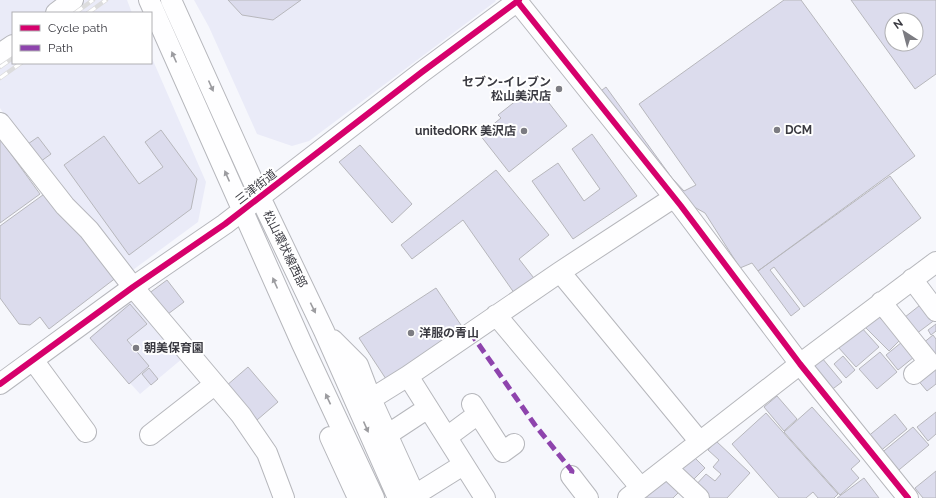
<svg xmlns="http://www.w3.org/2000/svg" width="936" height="498" font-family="Raleway,'Noto Sans JP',sans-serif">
<rect width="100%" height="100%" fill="#f6f7fc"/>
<path fill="#eaebf8" d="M0,0H62L45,13H13V37L0,46Z
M85,0H127L132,13H68Z
M194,0H495L496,1L309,141L292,146L257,134L209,27Z
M13,53V63H151V56L206,182L198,222L126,275L55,189L0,108V63Z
M131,301L183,358L140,394L89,338Z"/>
<path fill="#dcdced" stroke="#b7b7bc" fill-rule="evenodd" d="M228,0H301L273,20L242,15Z
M784,0H801L915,156L758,271L752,263L740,268L705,213L676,197L597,94L606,87L672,178L684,191L696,185L639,104Z
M851,0H936V74L915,89ZM892,20H916V44H892Z
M538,89L567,126L509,172L480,135L501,118L498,115L522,96L525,100Z
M161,130L197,179L191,209L129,255L64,165L104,136L139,184L163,167L145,142Z
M592,134L637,196L573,239L532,181L558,163L584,201L600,189L572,149Z
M38,137L51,154L37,164L25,146Z
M0,139L40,194L0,223Z
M360,145L412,204L392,223L339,162Z
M496,170L549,235L519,259L537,282L517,297L463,220L412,259L401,245Z
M890,176L921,218L804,307L774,267L770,270L800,309L791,316L758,271Z
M47,192L117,277L49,329L40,317L30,325L19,324L0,298V226Z
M167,280L184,302L164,317L148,294Z
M436,288L463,328L386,379L359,338Z
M924,302L936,319L912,337L900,321Z
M130,304L147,324L127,340L149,366L129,384L90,338Z
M877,315L901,339L889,351L865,327Z
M936,324V331L931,335L928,330Z
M861,327L879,347L856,367L838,347Z
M933,335L936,339V363L922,344Z
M902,342L914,357L898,370L886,355Z
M880,352L897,372L877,389L859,369Z
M843,356L855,370L846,378L834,364Z
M822,358L842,382L826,394L807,371Z
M936,364V384L927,391L916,378Z
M248,367L278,402L257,420L226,386Z
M149,368L158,379L151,385L142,374Z
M777,396L797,419L784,431L764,407Z
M812,407L860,461L851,469L859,478L840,495L784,432Z
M936,412V434L928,441L917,427Z
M766,413L838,494L834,498H818L813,492L806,498H779L732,444Z
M895,414L907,429L878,453L866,438Z
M913,427L929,445L894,474L879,455Z
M716,441L750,473L727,498H705L693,488L706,474L715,481L721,474L713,467L719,460L708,450Z
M692,455L705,468L691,482L678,470Z
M936,471V498H923L915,488Z
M666,474L681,490L673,498H646L644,496Z
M864,478L879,498H837Z"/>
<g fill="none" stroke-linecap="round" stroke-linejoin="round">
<defs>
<path id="minor" d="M149,0L302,344L374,498
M171,0L260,197L324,331L398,498
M517,1L681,206L800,364L908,498
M56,13L73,0
M0,54L13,45
M0,123L65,206L89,230L133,287L241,415L267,453L284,498
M560,272L700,442
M912,279L936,311
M881,302L929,362L914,374
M496,315L641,488
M333,340L358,365L371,399L416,498
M33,360L86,432
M408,376L485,498
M0,384L133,287L225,224L422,72L519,0
M371,399L408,376L560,272L673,198
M472,404L503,452L514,444
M150,435L214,385
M387,435L428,408
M330,437L358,498
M447,437L478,414
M667,468L699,498
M571,476L588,498
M415,495L463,465
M628,498L800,364L936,262"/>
</defs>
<use href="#minor" stroke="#b6b7bc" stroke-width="22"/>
<use href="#minor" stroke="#fefeff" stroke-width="20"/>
<defs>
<path id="rail" d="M75,13L93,0
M88,13L106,0
M0,67L13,58
M0,78L21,63"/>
</defs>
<use href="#rail" stroke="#dcdcdd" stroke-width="4.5"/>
<use href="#rail" stroke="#fff" stroke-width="3" stroke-dasharray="9" stroke-linecap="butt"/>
<path stroke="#8e44ad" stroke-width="5" stroke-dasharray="10 5" stroke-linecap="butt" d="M470,332L535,425L572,471L571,476"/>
<defs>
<path id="cycleway" d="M517,1L681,206L800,364L908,498
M0,384L133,287L225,224L422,72L519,0"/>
</defs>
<use href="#cycleway" stroke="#fff" stroke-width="8"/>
<use href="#cycleway" stroke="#d6006c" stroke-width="6"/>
</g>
<defs><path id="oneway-solid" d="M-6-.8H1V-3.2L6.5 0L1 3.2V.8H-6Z"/></defs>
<g fill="#9c9ca0">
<use href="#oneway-solid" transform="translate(174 57) rotate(-114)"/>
<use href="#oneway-solid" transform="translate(211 86) rotate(66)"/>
<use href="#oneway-solid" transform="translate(227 176) rotate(-114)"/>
<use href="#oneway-solid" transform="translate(275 283) rotate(-114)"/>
<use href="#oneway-solid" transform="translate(313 308) rotate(64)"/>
<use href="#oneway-solid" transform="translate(328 399) rotate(-115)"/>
<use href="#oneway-solid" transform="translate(366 427) rotate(66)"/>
</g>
<g fill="#7c7c82" stroke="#fff" stroke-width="1.5">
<circle cx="559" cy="89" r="4"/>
<circle cx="777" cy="130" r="4"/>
<circle cx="524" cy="131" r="4"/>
<circle cx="411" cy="333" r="4"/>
<circle cx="136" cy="348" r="4"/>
</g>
<g text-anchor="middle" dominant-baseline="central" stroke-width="4" stroke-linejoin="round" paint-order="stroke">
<g font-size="12" font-weight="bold" fill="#3a3a41" stroke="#fff" text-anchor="start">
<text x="551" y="82" text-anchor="end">セブン-イレブン<tspan x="551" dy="14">松山美沢店</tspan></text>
<text x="785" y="130">DCM</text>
<text x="516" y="131" text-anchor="end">unitedORK 美沢店</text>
<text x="419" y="333">洋服の青山</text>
<text x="144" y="348">朝美保育園</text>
</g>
<g font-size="12" fill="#3a3a41" stroke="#fff">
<text transform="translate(256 187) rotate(-38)">三津街道</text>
<text transform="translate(285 249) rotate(64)">松山環状線西部</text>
</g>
</g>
<rect x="12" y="12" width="140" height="52" fill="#ffffff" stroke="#b0b0b3"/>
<rect x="20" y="25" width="20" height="6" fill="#d6006c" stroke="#b0b0b3"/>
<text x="48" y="32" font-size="12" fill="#3a3a41">Cycle path</text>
<rect x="20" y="45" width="20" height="6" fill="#8e44ad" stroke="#b0b0b3"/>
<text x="48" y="52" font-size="12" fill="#3a3a41">Path</text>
<g transform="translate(904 32) rotate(324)"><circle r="19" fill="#ffffff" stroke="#b0b0b3"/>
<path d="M0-3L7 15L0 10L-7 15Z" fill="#7c7c82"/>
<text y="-6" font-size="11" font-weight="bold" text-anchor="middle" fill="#3a3a41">N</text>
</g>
</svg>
